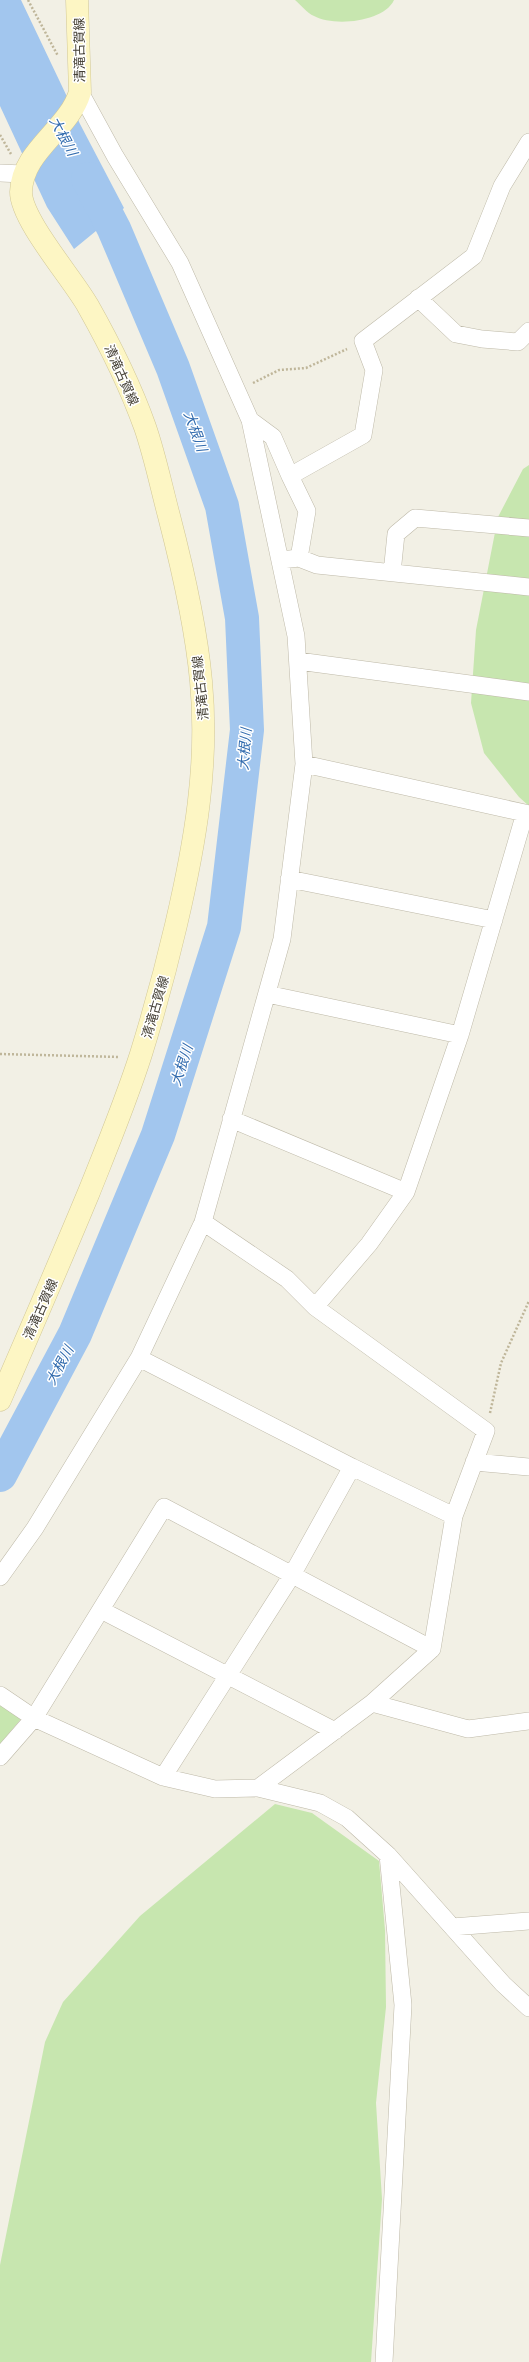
<svg xmlns="http://www.w3.org/2000/svg" width="529" height="2362" font-family="'Golos Text','Noto Sans JP',sans-serif">
<rect width="100%" height="100%" fill="#f2f0e5"/>
<path fill="#c7e6af" d="M295,0H394C384,22 334,27 314,16C307,13 301,5 295,0Z
M529,465V806L519,797L484,753L471,703L476,630L498,517L523,469Z
M0,1704L21,1719L0,1744Z
M275,1804L312,1813L379,1861L385,1930L386,2007L376,2103L382,2199L371,2362H0V2265L45,2042L63,2002L140,1916Z"/>
<path fill="#a2c6ee" d="M0,0H21L80,124L124,208L74,249L47,207L0,106Z"/>
<g fill="none" stroke-linecap="round" stroke-linejoin="round">
<path stroke="#a2c6ee" stroke-width="34" d="M0,1475L75,1334L158,1135L224,927L247,730L242,618L222,506L173,368L114,229L88,179"/>
<defs>
<path id="street" d="M0,173L23,174
M418,298L456,334L482,339L518,342L529,331
M250,420L273,437L290,476
M299,558L317,565L529,587
M281,560L299,558L307,511L290,476L363,435L374,370L363,341L474,256L502,186L529,142
M392,573L396,534L415,518L529,528
M298,661L529,692
M304,764L529,814
M289,879L494,920
M267,994L460,1035
M231,1119L406,1192
M203,1222L287,1279L315,1307L486,1431L454,1516L432,1649L372,1703L258,1788
M315,1307L369,1244L406,1192L460,1035L525,813
M139,1358L352,1467L454,1516
M474,1462L529,1467
M0,1577L35,1528L139,1358L203,1222L282,939L304,764L296,636L250,420L180,263L115,156L80,92
M101,1610L335,1731
M0,1695L34,1718L163,1777L215,1789L258,1788L320,1803L347,1818L388,1855L503,1984L529,2008
M372,1703L468,1729L529,1721
M0,1757L34,1718L164,1507L432,1649
M163,1777L292,1575L352,1467
M452,1927L529,1921
M384,2362L403,2005L388,1855"/>
<path id="secondary" d="M0,1400C30,1331 60,1262 89,1192C107,1147 126,1101 141,1054C154,1012 166,968 176,925C195,844 209,765 201,681C196,626 183,570 169,516C161,486 155,456 145,427C130,385 110,345 88,306C73,279 21,220 21,192C22,150 69,130 80,92L77,0"/>
</defs>
<use href="#street" stroke="#beb9a8" stroke-width="18"/>
<use href="#secondary" stroke="#d2c896" stroke-width="23"/>
<path stroke="#bfb69a" stroke-width="2.5" stroke-dasharray="2 2" stroke-linecap="butt" d="M28,0L58,56
M0,135L11,154
M253,383L279,370L306,368L347,349
M0,1054L119,1057
M490,1413L501,1363L529,1301"/>
<use href="#street" stroke="#fff" stroke-width="17"/>
<use href="#secondary" stroke="#fdf6c4" stroke-width="22"/>
</g>
<g text-anchor="middle" dominant-baseline="central" stroke-width="3" stroke-linejoin="round" paint-order="stroke">
<g font-size="13" fill="#454035" stroke="#fff">
<text transform="translate(79 50) rotate(-91)">清滝古賀線</text>
<text transform="translate(122 375) rotate(66)">清滝古賀線</text>
<text transform="translate(200 688) rotate(-96)">清滝古賀線</text>
<text transform="translate(155 1007) rotate(-74)">清滝古賀線</text>
<text transform="translate(40 1309) rotate(-66)">清滝古賀線</text>
</g>
<g font-size="14" font-style="italic" fill="#316bae" stroke="#fff">
<text transform="translate(64 136) rotate(62)">大根川</text>
<text transform="translate(196 431) rotate(70)">大根川</text>
<text transform="translate(244 749) rotate(-85)">大根川</text>
<text transform="translate(181 1065) rotate(-72)">大根川</text>
<text transform="translate(59 1365) rotate(-62)">大根川</text>
</g>
</g>
</svg>
